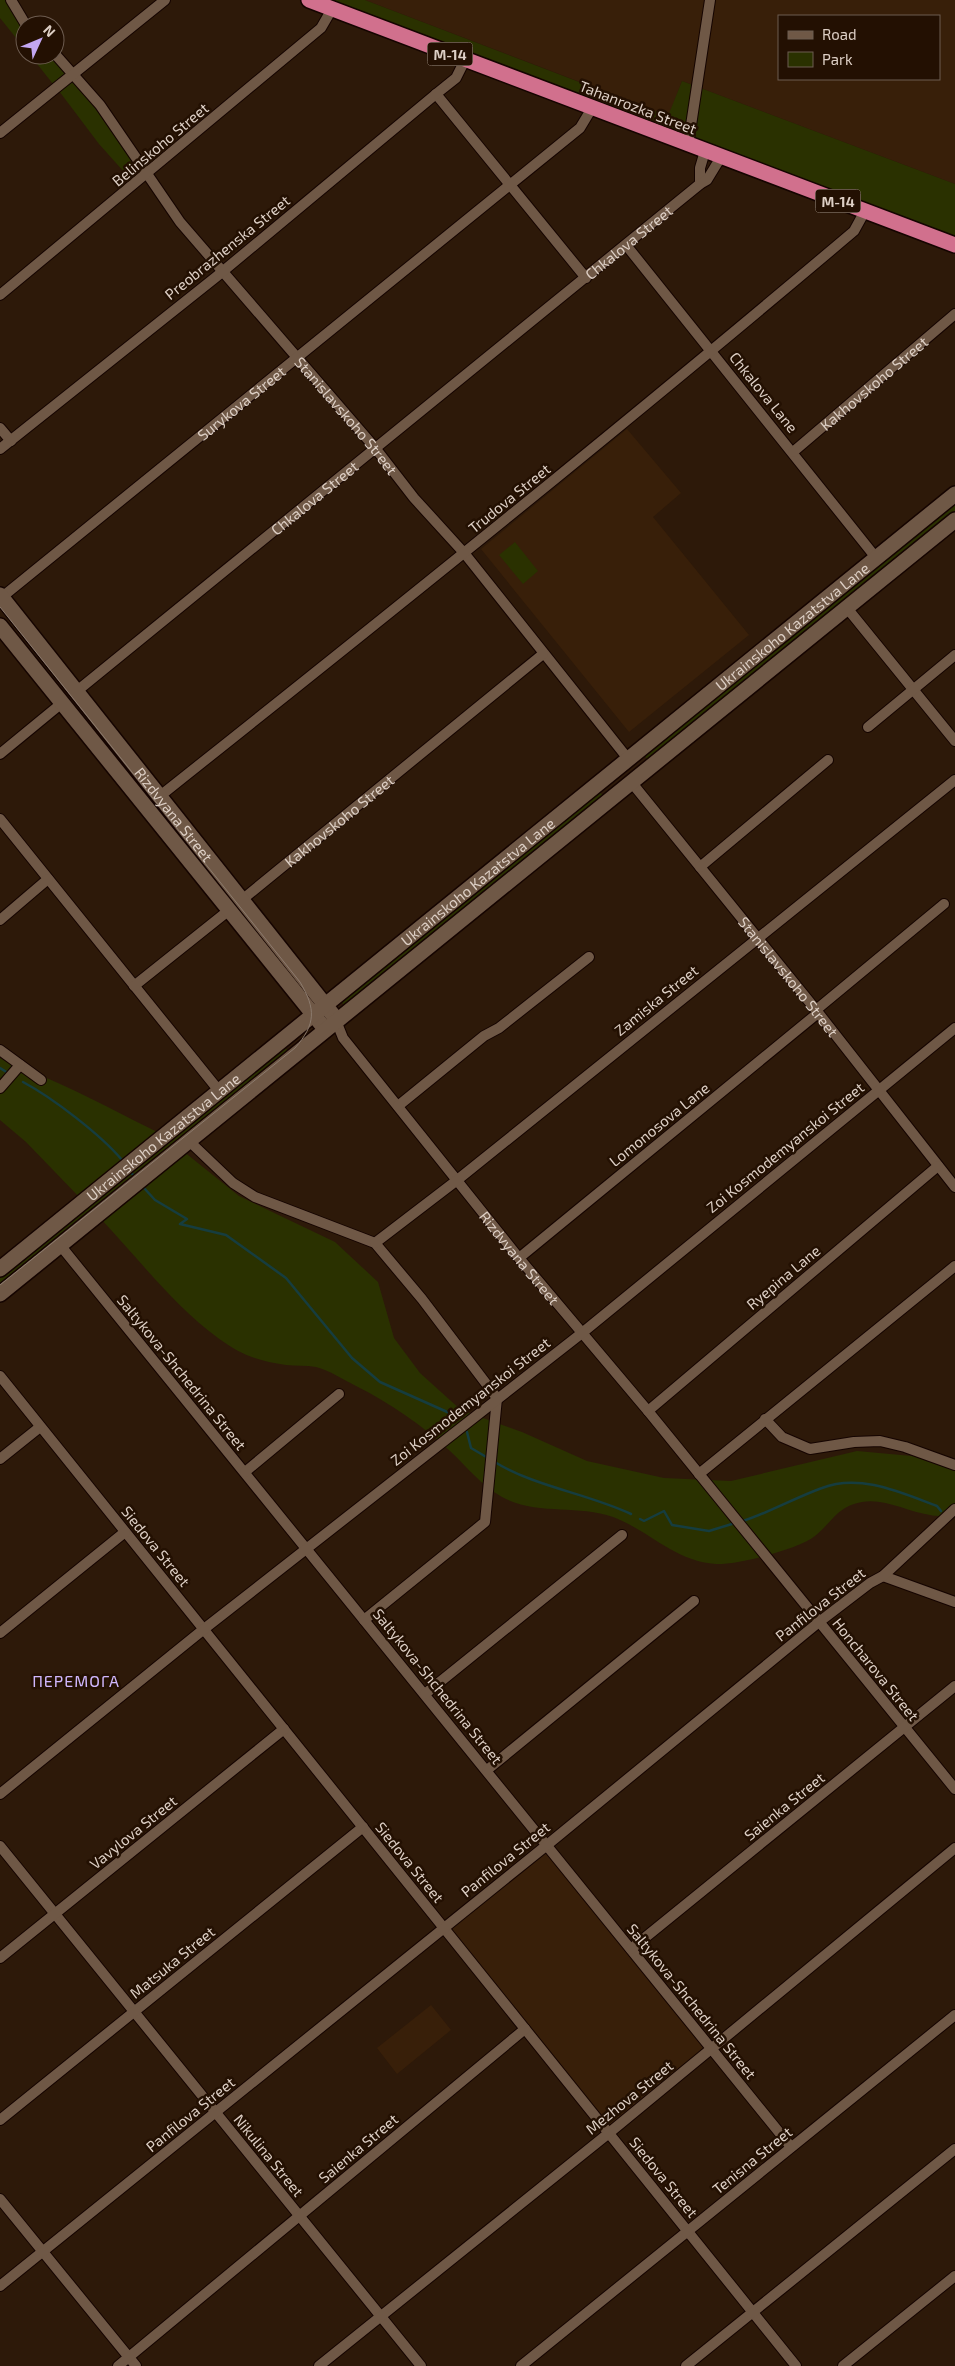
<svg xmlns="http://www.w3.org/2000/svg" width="955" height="2366" font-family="'Exo 2',sans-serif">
<rect width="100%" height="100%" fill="#2d1909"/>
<path fill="#381f09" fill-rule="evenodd" d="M365,0H955V184L682,81L669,116ZM779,16H939V79H779Z
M627,429L681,493L653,517L749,635L629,732L481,549Z
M547,1849L705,2049L610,2128L449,1929Z
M431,2005L451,2030L397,2074L377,2048Z"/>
<path fill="#2a3100" d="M0,0H10L25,25V49L0,18Z
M333,0H365L668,116L682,81L955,184V236Z
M30,55H53L67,73L53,84Z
M73,80L145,172L133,182L99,144L59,91Z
M955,501V516L651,764L643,754Z
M515,542L538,571L523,584L499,555Z
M598,790L607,800L348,1010L340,1000Z
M283,1045L291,1055L0,1290V1272Z
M0,1058C15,1068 32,1072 49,1079C88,1096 125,1116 163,1135L82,1200L26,1142L0,1120Z
M183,1151L239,1196L335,1242L378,1282L394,1338L420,1373L461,1410L522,1432L587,1461L664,1478L731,1481L857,1451L912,1456L955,1471V1515C947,1516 938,1517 930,1515C908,1512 885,1498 862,1502C838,1506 833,1521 815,1536C799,1549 737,1565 716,1564C674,1561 650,1531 613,1517C577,1504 537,1516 502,1497C481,1485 467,1467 450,1451C422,1425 390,1403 356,1386C344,1380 329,1370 316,1367C306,1365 296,1366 286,1365C258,1361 241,1355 218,1338C173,1305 138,1258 100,1218Z"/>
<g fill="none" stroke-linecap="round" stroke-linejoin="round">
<path stroke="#163d3f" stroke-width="2.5" d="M0,1068L8,1073
M23,1082C53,1098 101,1135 122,1160
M132,1174L134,1175
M144,1188L155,1200L187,1219L180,1224L226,1235L286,1278L352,1358L380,1382L454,1415
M467,1432L471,1448L488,1458
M493,1461C535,1487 586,1493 631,1514
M640,1519L644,1521L664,1511L672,1525L709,1531L735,1523
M740,1522C769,1513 794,1498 822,1488C860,1473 902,1493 937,1506L941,1511"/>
<defs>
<g id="street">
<path d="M11,0L26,25"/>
<path id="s1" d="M55,54L100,105L180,222L376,449L414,498L465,554L629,760"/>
<path d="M436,94L586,278"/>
<path d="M0,133L165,0"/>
<path d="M688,145L710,0"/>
<path d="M700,184V168L705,151"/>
<path d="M626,245L877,559"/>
<path d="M0,295L321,28L332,9"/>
<path d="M0,428L11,441"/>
<path d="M0,449L216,277L436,94L456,78L465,60"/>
<path id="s2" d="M793,452L955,314"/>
<path id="s3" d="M2,597L580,128L592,108"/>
<path d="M847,608L955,741"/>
<path id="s4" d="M77,691L700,184L707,180L721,157"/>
<path d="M868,727L955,655"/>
<path d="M0,754L62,703"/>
<path id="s5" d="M632,783L816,1010L955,1187"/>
<path d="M160,796C394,610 626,424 854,231L865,211"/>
<path d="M0,819L220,1092"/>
<path d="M700,867L828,760"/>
<path id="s6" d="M243,899L543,654"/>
<path d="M0,920L48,879"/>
<path d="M134,986L228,911"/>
<path d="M816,1010L944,904"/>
<path id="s7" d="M337,1023L343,1038L519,1258L648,1411L955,1789"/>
<path d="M0,1050L41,1080"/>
<path d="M0,1088L20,1065"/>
<path d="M398,1106L484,1036L499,1028L589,957"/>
<path d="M189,1141L233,1183L255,1197L375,1243L422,1299L497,1398"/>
<path d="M375,1243L456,1181L955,780"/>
<path d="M60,1245L791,2147"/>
<path d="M519,1258L818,1013"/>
<path d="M0,1376L796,2366"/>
<path d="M648,1411L938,1166"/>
<path d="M765,1419L782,1437L810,1449L854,1442L880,1441L905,1447L955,1465"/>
<path d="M0,1459L40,1427"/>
<path d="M245,1472L339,1394"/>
<path d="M699,1474L955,1266"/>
<path d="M883,1576L955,1602"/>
<path d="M364,1620L485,1522L497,1398"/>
<path d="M0,1633L125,1532"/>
<path d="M425,1694L622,1535"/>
<path d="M487,1770L694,1601"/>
<path d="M0,1794L204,1629L582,1333L955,1028"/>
<path d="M0,1846L421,2366"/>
<path d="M631,1949L955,1686"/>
<path d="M0,1958L284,1729"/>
<path d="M0,2120L363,1827"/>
<path d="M0,2199L136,2366"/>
<path d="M0,2286L547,1845L819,1622L870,1583L883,1576L955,1509"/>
<path d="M118,2366L525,2029"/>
<path d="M319,2366L609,2133L955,1848"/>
<path d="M521,2366L955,2015"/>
<path d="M686,2366L955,2149"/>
<path d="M843,2366L955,2276"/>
</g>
<g id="secondary">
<path id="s8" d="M0,595L333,1015"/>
<path d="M0,626L321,1024"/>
<path id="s9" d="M0,1269L955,494"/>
<path d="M0,1294L955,520"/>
</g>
<path id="highway" d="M309,0L955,245"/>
</defs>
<use href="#street" stroke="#150400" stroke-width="12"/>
<use href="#secondary" stroke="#150400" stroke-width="18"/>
<use href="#highway" stroke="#150400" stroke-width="18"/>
<use href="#street" stroke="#6f5846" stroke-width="10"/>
<use href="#secondary" stroke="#6f5846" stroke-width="15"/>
<use href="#highway" stroke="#d1708d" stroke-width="15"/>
<path stroke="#8c7b6e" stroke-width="1" d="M0,607L300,982C316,1009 316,1024 295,1048L0,1285"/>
</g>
<g text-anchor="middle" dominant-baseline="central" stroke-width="5" stroke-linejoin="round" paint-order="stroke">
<g fill="#231002" stroke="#a5968a" stroke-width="1">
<rect x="427.5" y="42.5" width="45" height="23" rx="4"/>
<rect x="815.5" y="189.5" width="45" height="23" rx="4"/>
</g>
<g font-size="14" font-weight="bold" fill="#ddcfc5">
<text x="450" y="54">М-14</text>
<text x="838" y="201">М-14</text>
</g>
<g font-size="15" fill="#ddcfc5" stroke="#231002">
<text transform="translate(638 107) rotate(21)">Tahanrozka Street</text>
<text transform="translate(160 144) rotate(-40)">Belinskoho Street</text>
<text stroke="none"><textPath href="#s4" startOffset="711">Chkalova Street</textPath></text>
<text transform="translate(227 247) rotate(-39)">Preobrazhenska Street</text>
<text stroke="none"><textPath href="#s2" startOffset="106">Kakhovskoho Street</textPath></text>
<text transform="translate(764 392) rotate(51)">Chkalova Lane</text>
<text stroke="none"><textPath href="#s3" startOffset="308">Surykova Street</textPath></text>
<text stroke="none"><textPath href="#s1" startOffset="465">Stanislavskoho Street</textPath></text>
<text stroke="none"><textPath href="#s4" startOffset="306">Chkalova Street</textPath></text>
<text transform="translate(509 498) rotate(-39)">Trudova Street</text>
<text stroke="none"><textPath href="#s9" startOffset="1020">Ukrainskoho Kazatstva Lane</textPath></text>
<text stroke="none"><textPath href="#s8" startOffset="280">Rizdvyana Street</textPath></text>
<text stroke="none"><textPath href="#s6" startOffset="124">Kakhovskoho Street</textPath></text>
<text stroke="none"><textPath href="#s9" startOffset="615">Ukrainskoho Kazatstva Lane</textPath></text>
<text stroke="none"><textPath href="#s5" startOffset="249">Stanislavskoho Street</textPath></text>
<text transform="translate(656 1000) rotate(-39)">Zamiska Street</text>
<text transform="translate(659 1124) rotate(-39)">Lomonosova Lane</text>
<text stroke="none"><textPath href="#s9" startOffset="210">Ukrainskoho Kazatstva Lane</textPath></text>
<text transform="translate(785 1147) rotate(-39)">Zoi Kosmodemyanskoi Street</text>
<text stroke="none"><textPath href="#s7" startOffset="298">Rizdvyana Street</textPath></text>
<text transform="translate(783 1277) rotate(-40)">Ryepina Lane</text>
<text transform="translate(182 1372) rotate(51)">Saltykova-Shchedrina Street</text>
<text transform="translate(470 1401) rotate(-38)">Zoi Kosmodemyanskoi Street</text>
<text transform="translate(156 1546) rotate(51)">Siedova Street</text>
<text transform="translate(820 1604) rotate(-38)">Panfilova Street</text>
<text transform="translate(876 1669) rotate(51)">Honcharova Street</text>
<text transform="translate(438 1686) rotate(51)">Saltykova-Shchedrina Street</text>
<text transform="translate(784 1806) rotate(-39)">Saienka Street</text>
<text transform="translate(133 1832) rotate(-39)">Vavylova Street</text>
<text transform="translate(505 1859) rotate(-39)">Panfilova Street</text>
<text transform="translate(410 1862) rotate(51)">Siedova Street</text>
<text transform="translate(172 1962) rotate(-39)">Matsuka Street</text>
<text transform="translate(692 2001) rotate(51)">Saltykova-Shchedrina Street</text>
<text transform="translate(629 2097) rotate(-39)">Mezhova Street</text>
<text transform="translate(190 2114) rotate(-39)">Panfilova Street</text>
<text transform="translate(358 2148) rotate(-40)">Saienka Street</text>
<text transform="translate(269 2155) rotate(51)">Nikulina Street</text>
<text transform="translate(752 2160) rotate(-39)">Tenisna Street</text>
<text transform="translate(664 2177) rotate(51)">Siedova Street</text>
</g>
<g font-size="16" letter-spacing="1" fill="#d0b7fd" stroke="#231002">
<text x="76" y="1680">ПЕРЕМОГА</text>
</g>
</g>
<rect x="778" y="15" width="162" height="65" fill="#231002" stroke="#6d5c50"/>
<rect x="788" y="31" width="25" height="8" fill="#6f5846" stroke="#6d5c50"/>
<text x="822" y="40" font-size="15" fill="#ddcfc5">Road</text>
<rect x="788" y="52" width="25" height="15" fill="#2a3100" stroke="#6d5c50"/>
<text x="822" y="65" font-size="15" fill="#ddcfc5">Park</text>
<g transform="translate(40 40) rotate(46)"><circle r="24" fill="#231002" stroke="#6d5c50"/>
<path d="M0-4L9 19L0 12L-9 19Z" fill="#c3a7f2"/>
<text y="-8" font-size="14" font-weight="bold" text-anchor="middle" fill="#ddcfc5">N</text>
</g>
</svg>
